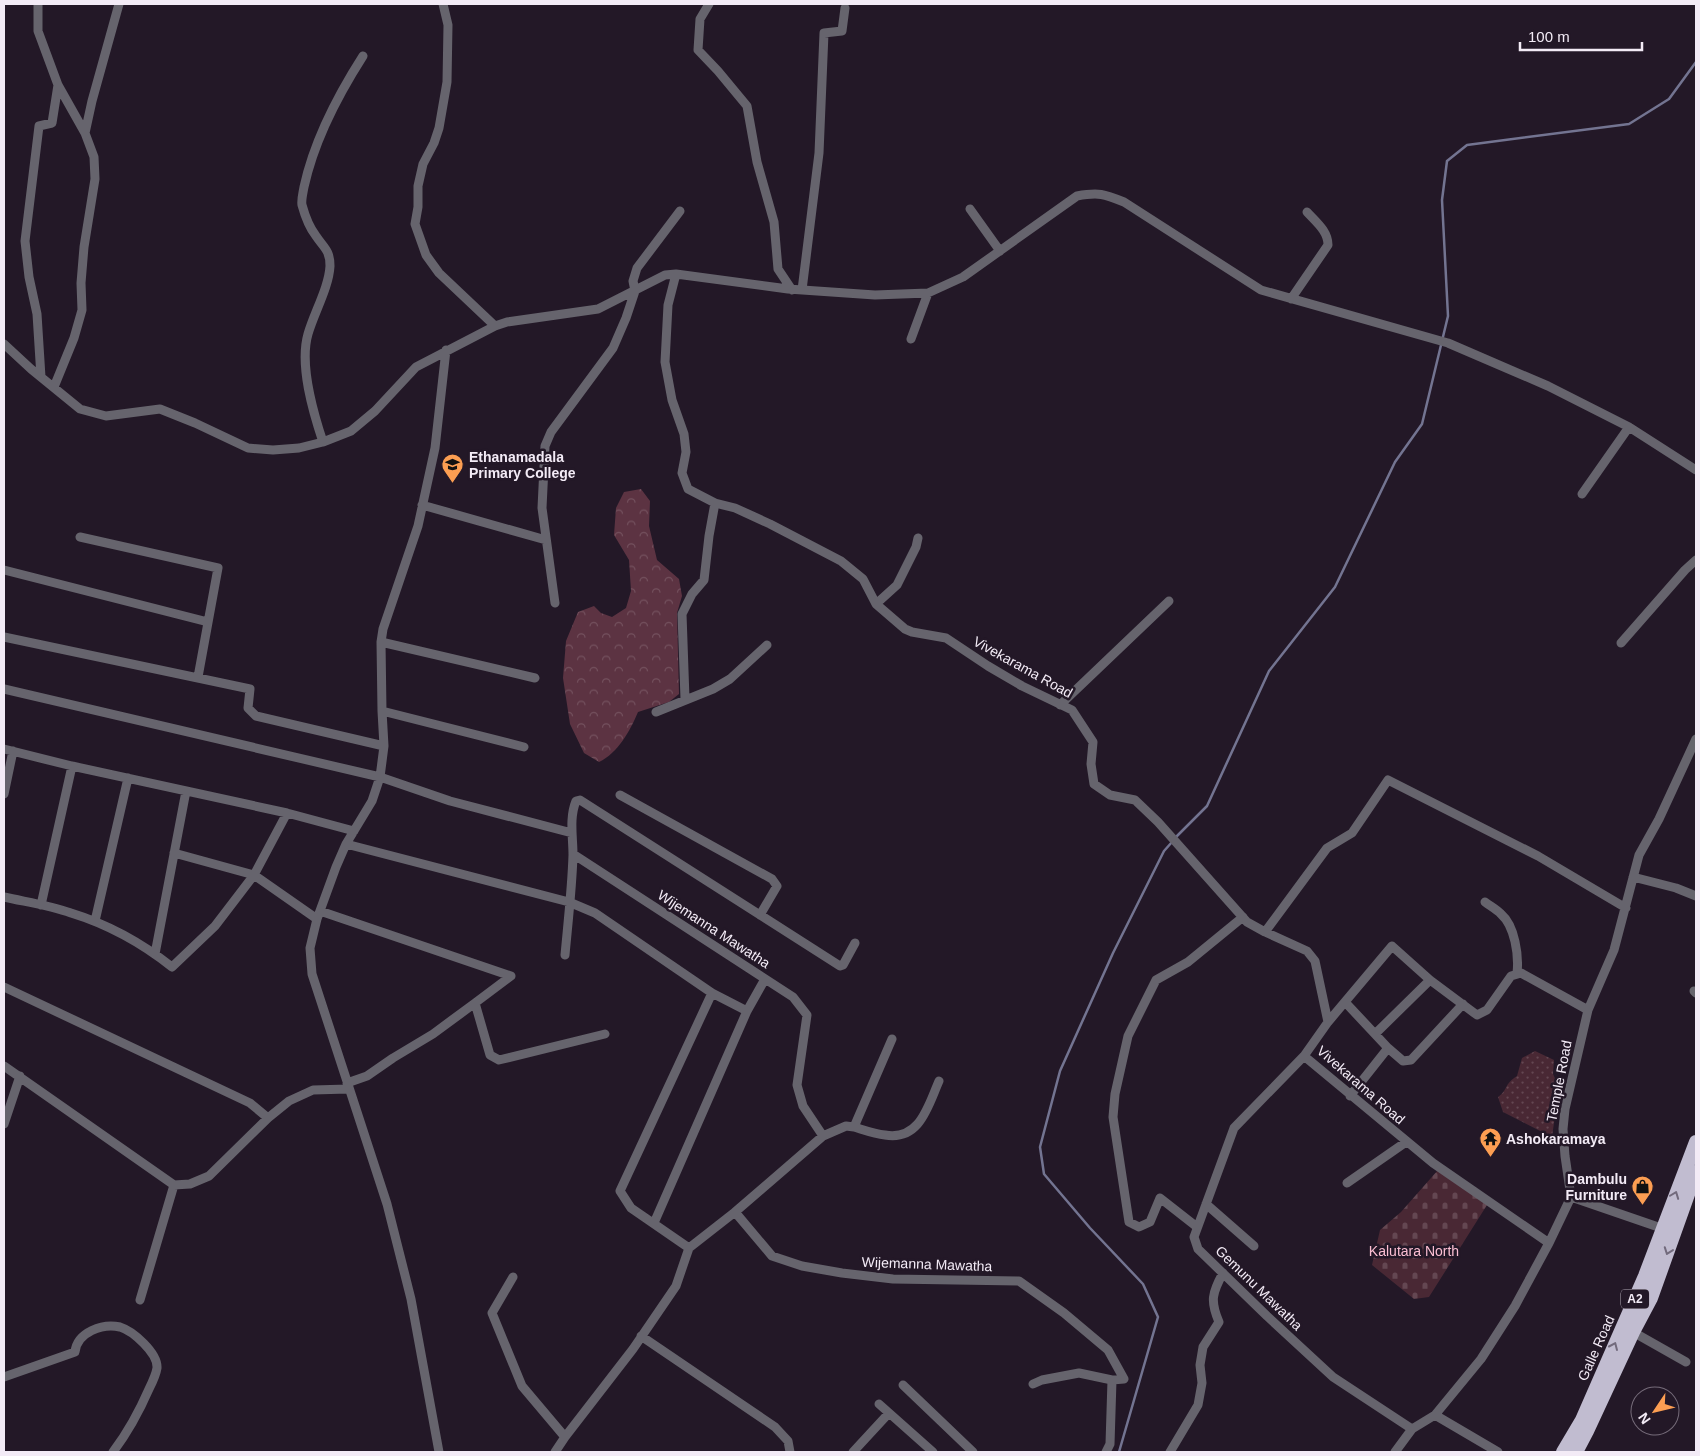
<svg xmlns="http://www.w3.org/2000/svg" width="1700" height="1456" font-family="Helvetica,sans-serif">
<defs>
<pattern id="grass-dots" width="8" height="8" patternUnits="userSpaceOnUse" patternTransform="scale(1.25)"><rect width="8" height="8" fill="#492834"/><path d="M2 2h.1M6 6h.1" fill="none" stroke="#644752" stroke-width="1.8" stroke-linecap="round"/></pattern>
<pattern id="forest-crowns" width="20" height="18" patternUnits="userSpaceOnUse" patternTransform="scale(1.25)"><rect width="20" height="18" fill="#5c3342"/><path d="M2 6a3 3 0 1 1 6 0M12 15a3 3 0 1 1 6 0" fill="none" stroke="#74515e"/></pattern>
<pattern id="cemetery-stones" width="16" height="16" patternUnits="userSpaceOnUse" patternTransform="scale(1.25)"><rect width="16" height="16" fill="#492834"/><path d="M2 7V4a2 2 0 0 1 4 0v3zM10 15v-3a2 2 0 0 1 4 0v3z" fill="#644752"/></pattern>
</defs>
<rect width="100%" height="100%" fill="#231827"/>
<path fill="url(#grass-dots)" d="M1535,1051L1554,1060L1553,1074L1559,1087L1552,1137L1503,1112L1498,1097C1508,1090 1504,1084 1517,1076L1522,1058Z"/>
<path fill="url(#forest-crowns)" d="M641,489L650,501L649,526L657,560L679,579L682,596L677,613L679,694L669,702L638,712C630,731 618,753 599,762L584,753L570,724L563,678L566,641L578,612L594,606L601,613L612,617L626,608L631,591L629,560L614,535L616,508L624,492Z"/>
<path fill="url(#cemetery-stones)" d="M1438,1170L1487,1205L1429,1297L1414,1299L1372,1265L1380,1230L1401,1212Z"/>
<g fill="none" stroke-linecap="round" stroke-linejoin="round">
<path stroke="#737491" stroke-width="2.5" d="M1175,838L1207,806L1269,671L1335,587L1395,462L1422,424L1448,316L1442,200L1447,161L1467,145L1629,124L1669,99L1696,62
M1119,1452L1158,1317L1143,1284L1090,1228L1044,1174L1040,1147L1060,1071L1113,953L1164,851L1172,842"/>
<path stroke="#66646d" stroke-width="9" d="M38,4V31L58,85L52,123L39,126L25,241L29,277L37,314L41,377
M443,4L448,25L447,82L439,128L434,143L423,164L418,186V207L415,224L426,255L439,273L495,326
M709,4L700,19L698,50L718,71L747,106L757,162L774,222L778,269L792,290
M85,133L92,101L119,4
M970,209L1000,251
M676,274L668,305L665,362L672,400L684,434L686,452L682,473L688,489L715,503L735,508L770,524L841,561L863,579L876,604L905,629L912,632L946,638L988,666L1022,686L1072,710L1093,742L1091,764L1094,784L1110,795L1135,800L1158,822L1247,922L1265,932L1307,951L1315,961L1328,1022L1304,1056L1433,1163L1549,1243
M802,290L819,153L824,33L842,31L845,8
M1291,299L1328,245C1328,231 1316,222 1307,212
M911,339L928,293
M4,344L31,369L80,409L106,416L160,409L195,423L248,448L273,450L299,448L323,442L351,431L375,411L416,367L495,326L507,322L598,309L665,275L676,274L788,289L875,295L928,293L963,277L1077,196C1099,192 1104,194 1124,202L1261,290L1448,343L1548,386L1629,427L1696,470
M54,387L74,338L82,310L81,283L84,247L95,179L94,157L85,133L58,85
M323,442C313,412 299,365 308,334C314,313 329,287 330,266C330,250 324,248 316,236C309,227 305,216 302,205C301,200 303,193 304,187C314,141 338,95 363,56
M1582,494L1629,427
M422,505L546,540
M80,537L218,568L198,677
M4,570L208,622
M555,603L542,508L545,446L551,432L613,348L626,318L635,291L633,281L637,268L680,211
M876,604L897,585L916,547L918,538
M4,637L250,689L248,708L256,716L384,746
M381,642L535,678
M1621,643L1685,570L1696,560
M4,689L380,777L450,801L572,833
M685,699L682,614L692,594L704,580L709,536L715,503
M1060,705L1169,601
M382,711L524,747
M656,712L713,689L730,679L767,645
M4,749L72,766L287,813L354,831
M4,794L13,751
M620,795L772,879L777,886L760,915
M287,813L254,875L317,919
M346,844L569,902L595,913L712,993L620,1191L631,1208L689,1248L735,1212
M573,854L793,997L807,1015L797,1085L803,1106L823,1136L735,1212L772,1256L802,1266L842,1273L893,1279L1019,1281L1064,1313L1108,1350L1124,1379L1112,1380L1110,1444L1106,1452
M1633,877L1676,888L1696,896
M4,897C26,902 49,905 71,913C107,924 143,944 172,967L215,926L254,875L174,853
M1485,902C1490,906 1496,909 1501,914C1515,926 1519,956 1517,973
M41,905L72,766
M320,911L511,976L475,1003L490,1055L499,1060L605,1034
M95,921L128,778
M1265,932L1327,848L1352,833L1388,780L1538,856L1626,908
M155,954L186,791
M565,955C568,922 572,888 573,855C573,837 569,818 576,801L580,800L840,966L843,965L855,943
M4,987L250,1103L268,1118
M1694,991L1696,993
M1345,1002L1388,1048
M747,1011L765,979
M1328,1022L1392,946L1430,980L1477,1015L1487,1010L1511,976L1521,973L1588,1010
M1375,1034L1430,980
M892,1039L854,1127C864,1130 875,1134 885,1135C920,1141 928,1106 939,1081
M1304,1056L1234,1128L1194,1237L1198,1249L1267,1316L1333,1377L1412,1429
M4,1066L174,1185L190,1184L209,1176L268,1118L289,1101L313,1090L348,1089
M347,1083L367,1076L393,1058L433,1034L475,1003
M1350,1096L1388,1048L1403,1061L1411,1060L1463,1004
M4,1124L20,1076
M823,1136L846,1126L854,1127
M1347,1183L1406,1142
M1571,1197L1667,1230
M1206,1204L1254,1246
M654,1223L747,1011L712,993
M1197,1227L1160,1198L1150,1222L1139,1227L1129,1222L1113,1117L1115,1094L1128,1036L1156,980L1188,962L1243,917
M513,1277L492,1313L522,1386L565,1437
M140,1300L174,1185
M1633,1332L1686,1362
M641,1336L775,1427L788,1441L790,1452
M4,1377L75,1352C77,1332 103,1323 120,1327C133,1331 158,1353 157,1368C156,1375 152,1383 149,1389C139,1412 128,1432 113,1452
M1033,1384L1042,1380L1079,1373L1112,1380
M903,1385L973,1452
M879,1404L933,1452
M1435,1415L1498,1452
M439,1452L411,1299L387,1204L312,974L310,948L317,919L336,867L346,844L372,801L380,777L384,746L382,711L381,642L383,629L418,526L435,448L446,350
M555,1452L565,1437L633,1349L676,1286L689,1248
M853,1452L889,1413
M1170,1452L1198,1405L1202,1383L1200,1365L1203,1347L1219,1322C1210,1301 1212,1293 1223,1273
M1395,1452L1412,1429L1435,1415L1481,1359L1515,1306L1549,1243L1571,1197L1565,1156L1563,1129L1565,1109L1588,1010L1614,950L1639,855L1659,819L1696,739"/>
<path stroke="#c1bcd0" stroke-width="14" d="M1563,1452L1582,1420L1645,1276L1696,1142
M1576,1452L1587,1431L1633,1332L1651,1298L1696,1172"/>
</g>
<defs><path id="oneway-chevron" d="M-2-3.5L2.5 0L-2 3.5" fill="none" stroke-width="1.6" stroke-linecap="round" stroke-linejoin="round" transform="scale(1.25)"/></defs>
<g stroke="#726a7c">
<use href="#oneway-chevron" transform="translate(1675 1195) rotate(-69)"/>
<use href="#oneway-chevron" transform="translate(1668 1251) rotate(110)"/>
<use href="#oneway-chevron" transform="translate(1614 1346) rotate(-66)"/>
</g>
<defs>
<symbol id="school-pin" viewBox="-11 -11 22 30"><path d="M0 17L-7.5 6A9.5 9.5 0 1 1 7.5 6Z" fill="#fc9e52" stroke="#231827"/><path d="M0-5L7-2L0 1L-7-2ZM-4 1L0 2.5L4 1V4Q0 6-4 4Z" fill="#111"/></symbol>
<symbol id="temple-pin" viewBox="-11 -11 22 30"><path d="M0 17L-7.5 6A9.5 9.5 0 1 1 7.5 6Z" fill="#fc9e52" stroke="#231827"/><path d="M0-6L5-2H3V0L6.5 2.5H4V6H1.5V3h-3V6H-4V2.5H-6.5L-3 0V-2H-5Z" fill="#111"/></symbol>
<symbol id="shop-pin" viewBox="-11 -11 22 30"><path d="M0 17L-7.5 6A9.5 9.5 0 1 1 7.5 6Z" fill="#fc9e52" stroke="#231827"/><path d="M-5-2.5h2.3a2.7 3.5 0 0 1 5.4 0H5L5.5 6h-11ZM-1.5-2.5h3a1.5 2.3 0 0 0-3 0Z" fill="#111"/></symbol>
</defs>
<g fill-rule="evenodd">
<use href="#school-pin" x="440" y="452" width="25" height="34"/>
<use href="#temple-pin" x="1478" y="1126" width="25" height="34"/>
<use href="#shop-pin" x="1630" y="1174" width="25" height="34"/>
</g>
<g text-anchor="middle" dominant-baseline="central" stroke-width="5" stroke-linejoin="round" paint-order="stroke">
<rect fill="#231827" stroke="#b5acb8" stroke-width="1" x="1621" y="1289.5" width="28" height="19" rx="4"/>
<g font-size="12" font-weight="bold" fill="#f3ebf6">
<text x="1635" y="1299">A2</text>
</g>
<g font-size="14" font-weight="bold" fill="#f3ebf6" stroke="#231827" text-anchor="start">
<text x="469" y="457">Ethanamadala<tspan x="469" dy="16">Primary College</tspan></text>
<text x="1506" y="1139">Ashokaramaya</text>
<text x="1627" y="1179" text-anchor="end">Dambulu<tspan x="1627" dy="16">Furniture</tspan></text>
</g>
<g font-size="14" fill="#f3ebf6" stroke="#231827">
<text transform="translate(1023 667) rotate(29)">Vivekarama Road</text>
<text transform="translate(714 929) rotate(33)">Wijemanna Mawatha</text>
<text transform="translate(1559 1081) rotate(-79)">Temple Road</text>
<text transform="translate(1361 1085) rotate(41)">Vivekarama Road</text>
<text transform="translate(927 1264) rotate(2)">Wijemanna Mawatha</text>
<text transform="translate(1259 1288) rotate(44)">Gemunu Mawatha</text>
<text transform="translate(1596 1348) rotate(-66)">Galle Road</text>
</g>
<g font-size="14" fill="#fcbfd3" stroke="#231827">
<text x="1414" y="1251">Kalutara North</text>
</g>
</g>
<rect width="1700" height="1456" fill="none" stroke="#f3ebf6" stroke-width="10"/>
<g transform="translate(1655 1411) rotate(235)"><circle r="24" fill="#231827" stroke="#766c7a"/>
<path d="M0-4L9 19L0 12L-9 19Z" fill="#fc9e52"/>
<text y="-8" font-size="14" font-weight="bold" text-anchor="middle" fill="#f3ebf6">N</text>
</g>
<path d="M1520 42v8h122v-8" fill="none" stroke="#f3ebf6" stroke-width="2.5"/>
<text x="1528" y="42" font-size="15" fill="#f3ebf6" stroke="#231827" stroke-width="4" paint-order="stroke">100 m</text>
</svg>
